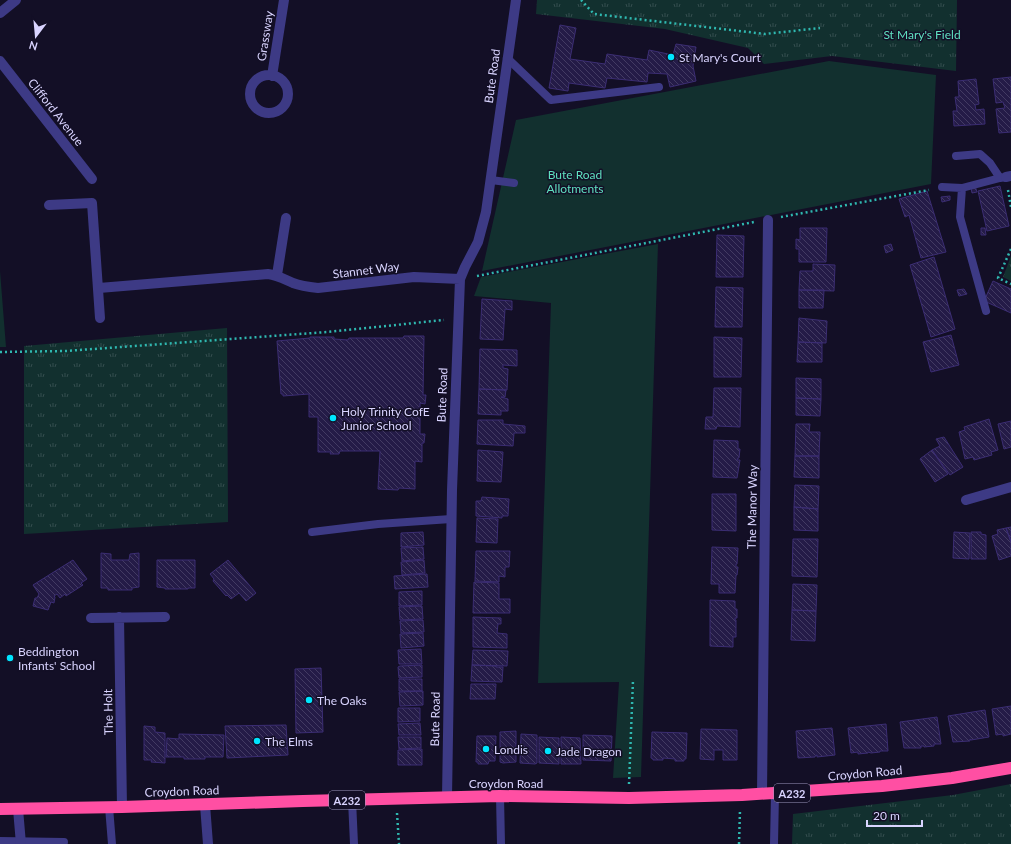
<svg xmlns="http://www.w3.org/2000/svg" width="1011" height="844" font-family="Lato,sans-serif">
<defs>
<pattern id="grass-tufts" width="24" height="20" patternUnits="userSpaceOnUse"><rect width="24" height="20" fill="#12302f"/><path d="M3 7l-1-3M5 7V3M7 7l1-3M15 17l-1-3M17 17v-4M19 17l1-3" fill="none" stroke="#344d4e"/></pattern>
<pattern id="building-back-hatch" width="6" height="6" patternUnits="userSpaceOnUse"><rect width="6" height="6" fill="#241b47"/><path d="M-1 5l2 2M0 0l6 6M5-1l2 2" fill="none" stroke="#433b63"/></pattern>
</defs>
<rect width="100%" height="100%" fill="#130f26"/>
<path fill="url(#grass-tufts)" d="M537,0H957L956,71L832,56L764,64L748,48L665,29L536,14Z
M1011,256V281L1003,277Z
M227,328L228,522L24,534V346Z
M1011,784V844H792L793,814L953,795Z"/>
<path fill="#12302f" d="M829,61L936,75L931,184L482,271L516,120Z
M658,244L641,777L613,778L619,682L538,683L551,303L474,296L481,277Z
M0,271L6,347H0Z"/>
<path fill="url(#building-back-hatch)" stroke="#3b2d73" d="M560,25L576,28L570,59L605,64L607,54L647,60L649,50L673,55L676,44L696,47L693,66L696,81L670,87L667,74L648,73L647,82L607,78L605,88L569,83L568,91L549,88Z
M1011,77V132L999,133L996,109L1005,108L1003,102L996,103L993,79Z
M976,79L979,104L975,105L976,110L984,109L985,124L954,126L953,111H957L955,97H959L958,81Z
M975,186L977,192L972,193L971,188Z
M1000,186L1009,226L987,231L978,191Z
M927,191L946,252L921,258L909,215L905,217L899,199Z
M950,196V200L942,202L941,197Z
M800,228H827L826,262H799V249H796V239L800,240Z
M981,228H985L986,235H981Z
M717,235L744,236L743,277H716Z
M891,244L893,250L886,253L884,246Z
M934,257L955,329L931,337L910,265Z
M813,264L835,265L834,291L799,290L800,271H813Z
M993,281L1011,289V313L984,301Z
M716,287L743,288L742,327H715Z
M964,289L967,294L959,296L957,290Z
M799,290H824L823,308H799Z
M482,299L512,301V310L505,309L503,340L480,339Z
M799,318L827,321L826,343L798,342Z
M951,335L959,365L931,372L923,342Z
M404,336H424L423,395H426L425,404L420,403V434H425L424,443H422V462L415,461V489L399,488L398,490L378,489L380,451H340L339,454H330L331,452H318V417H309V394L283,396V394H281L277,341L310,338V337H334V339L348,340L349,338H403Z
M714,337L742,338L741,377H714Z
M798,342L822,343V362H797Z
M480,349L517,350V366L503,365V368L508,369L507,390L479,389Z
M796,378L821,379V399L796,398Z
M714,388H741L740,427L717,426L716,429H705L706,417H713Z
M479,389L506,390L505,397H501L508,399V411H501V415L478,414Z
M796,398L821,399L820,416L796,415Z
M989,419L998,450L991,452L992,455L974,460L973,457L965,459L959,432L965,430L964,427Z
M478,420H503V424L525,426V433H514L513,446L477,444Z
M1011,421V447L1004,449L998,424Z
M796,424H810L809,432H820L819,456H795Z
M944,437L963,467L950,475L932,450L940,446L936,439Z
M714,440L738,441V449H740L739,458H738L737,460H740L737,478L713,477Z
M478,450L503,452L501,482L477,481Z
M932,450L948,474L935,482L920,459Z
M795,456H819V478L794,477Z
M795,485L819,486L818,509L794,507Z
M712,494H736V531L712,530Z
M482,497L509,499L508,516H502V518L476,516V501H481Z
M794,507L818,509V531L794,530Z
M477,518L498,519L497,543L476,542Z
M1011,527V542L1006,528Z
M1006,528L1011,542V556L999,560L992,536L998,534L997,530Z
M423,532L424,545L401,547V533Z
M954,532L970,533L969,559L953,558Z
M971,532H981V534L986,535V559H971Z
M793,539H818L817,577L792,576Z
M423,547L424,559L402,561L401,548Z
M712,547L738,548L737,564H736V567H738L737,575H736L735,593H719V584H711Z
M476,551H510L509,567H505V577L499,576V582L475,581Z
M101,553L111,554V560H129L130,554L139,553V587L132,588V590H108V588H101Z
M73,560L87,579L81,583L83,585L66,596L65,594L60,598L57,594L54,596L55,597L54,603L51,602L48,610L33,606L35,598H37L39,594L33,585Z
M157,560H195V588H188V589H165V588L157,587Z
M228,560L256,593L246,601L239,593L231,599L227,595L226,596L213,581L214,579L210,574Z
M424,560L425,573L402,575L401,562Z
M427,574L428,587L395,589L394,576Z
M474,582L499,583V599H510V613H473Z
M793,584L817,585L816,611L792,610Z
M422,591V605L399,606V592Z
M710,600L735,601V609H737V618H735V620H736V637H733V647L710,646Z
M422,606L423,619L400,620L399,607Z
M792,610L816,611L815,641L791,640Z
M473,617L501,618V624H498L497,633L507,634V648L473,647Z
M423,620L424,632L401,633L400,621Z
M423,633L424,646L401,648L400,634Z
M421,649L422,664H399L398,650Z
M473,650L508,651L507,666L472,665Z
M422,665V677L399,678L398,667L400,666Z
M472,665L496,666V667H503L502,682L471,681Z
M321,668L323,732L296,733L295,669Z
M399,679H422V691H399Z
M471,684H496L495,699H470Z
M423,691V705L400,706L399,692Z
M1011,706V734L1003,736V734L996,735L992,709Z
M398,708H420V721L398,722Z
M985,710L989,737L971,740L970,739V741L953,742L948,716Z
M937,717L941,744H934V746L924,747V746H921V748H904L900,722Z
M420,723L421,735H399L398,724Z
M886,724L888,751H880V752L871,753L868,752V753L858,754V752L851,753L848,728Z
M286,725L288,755L227,758L225,726Z
M144,726L155,727V732L165,733V763L151,762L152,760H144Z
M832,728L835,755L817,757V755L815,756V757L798,758L796,731Z
M701,729L737,730V760H723V750H714V760L700,759Z
M516,731V762L503,763L500,762V732Z
M652,732L687,733L686,759H684V761H675V759L663,758V760H653V759L651,758Z
M179,734L224,735L223,757H205V759H184V757H166L167,738L179,739Z
M521,734L537,735V763L535,764L520,763Z
M583,735L612,736L611,761L583,760Z
M477,736H496L495,761H489L488,764H478V762H476Z
M398,737H421V748L399,749Z
M539,737L559,738V764L539,763Z
M561,737L580,738L581,764H561Z
M422,749V765H398V750Z"/>
<g fill="none" stroke-linecap="round" stroke-linejoin="round">
<path stroke="#2fb8b0" stroke-width="2.5" stroke-dasharray="2 3" stroke-linecap="butt" d="M581,0L594,14L765,34L820,28
M1008,190L1011,207
M781,217L929,190
M1011,249L998,278L1011,284
M477,276L754,222
M0,352L66,351L327,332L444,320
M629,784L633,680
M397,813L399,844
M739,844L740,810"/>
<path stroke="#3d3a85" stroke-width="8" d="M507,58L551,100L659,87
M956,156L980,154L990,163L1000,178L1006,177
M491,180L514,183
M942,187L962,188L1000,178
M962,188L960,217L986,311
M312,532L378,524L451,519
M500,796L501,844
M352,800L354,844
M109,807L112,844
M0,841L64,842
M774,844L775,794"/>
<path stroke="#3d3a85" stroke-width="10" d="M0,13L16,0
M0,61L92,179
M250 94a19 19 0 1 1 38 0a19 19 0 1 1-38 0Z
M272,76L284,0
M1006,177L1011,176
M49,205L92,203L100,318
M277,275L286,218
M99,288L268,274C277,275 284,279 293,283C301,286 309,287 318,288L414,277L460,279
M966,500L1011,487
M119,617L122,807
M91,618L165,617
M762,794L768,220
M447,797L452,490L460,279L465,267L478,242L486,212L516,0
M205,805L208,844
M18,809L21,844"/>
<path stroke="#ff4fa3" stroke-width="12" d="M0,809L122,807L303,801L500,796L629,798L742,795L882,786L952,778L1011,768"/>
</g>
<g fill="#00e5ff" stroke="#130f26" stroke-width="1.5">
<circle cx="671" cy="57" r="4"/>
<circle cx="333" cy="418" r="4"/>
<circle cx="10" cy="658" r="4"/>
<circle cx="309" cy="700" r="4"/>
<circle cx="257" cy="741" r="4"/>
<circle cx="486" cy="749" r="4"/>
<circle cx="548" cy="751" r="4"/>
</g>
<g text-anchor="middle" dominant-baseline="central" stroke-width="3" stroke-linejoin="round" paint-order="stroke">
<g fill="#130f26" stroke="#9e99be" stroke-width="1">
<rect x="774" y="784" width="36" height="18" rx="3"/>
<rect x="329" y="791" width="36" height="18" rx="3"/>
</g>
<g font-size="11" font-weight="bold" fill="#d9d4ff">
<text x="792" y="793">A232</text>
<text x="347" y="800">A232</text>
</g>
<g font-size="12" fill="#5fe0c0" stroke="#130f26">
<text x="922" y="34">St Mary's Field</text>
<text x="575" y="174">Bute Road<tspan x="575" dy="14">Allotments</tspan></text>
</g>
<g font-size="12" fill="#d9d4ff" stroke="#130f26">
<text transform="translate(265 36) rotate(-81)">Grassway</text>
<text transform="translate(492 76) rotate(-82)">Bute Road</text>
<text transform="translate(56 112) rotate(52)">Clifford Avenue</text>
<text transform="translate(366 270) rotate(-7)">Stannet Way</text>
<text transform="translate(442 395) rotate(-88)">Bute Road</text>
<text transform="translate(752 507) rotate(-89)">The Manor Way</text>
<text transform="translate(108 712) rotate(-91)">The Holt</text>
<text transform="translate(435 719) rotate(-89)">Bute Road</text>
<text transform="translate(865 773) rotate(-5)">Croydon Road</text>
<text x="506" y="783">Croydon Road</text>
<text transform="translate(182 791) rotate(-2)">Croydon Road</text>
</g>
<g font-size="12" fill="#d9d4ff" stroke="#130f26" text-anchor="start">
<text x="679" y="57">St Mary's Court</text>
<text x="341" y="411">Holy Trinity CofE<tspan x="341" dy="14">Junior School</tspan></text>
<text x="18" y="651">Beddington<tspan x="18" dy="14">Infants' School</tspan></text>
<text x="317" y="700">The Oaks</text>
<text x="265" y="741">The Elms</text>
<text x="494" y="749">Londis</text>
<text x="556" y="751">Jade Dragon</text>
</g>
</g>
<g transform="translate(36 36) rotate(196)" stroke="#130f26" stroke-width="3" paint-order="stroke">
<path d="M0-3L7 15L0 10L-7 15Z" fill="#d9d4ff"/>
<text y="-6" font-size="11" font-weight="bold" text-anchor="middle" fill="#d9d4ff">N</text>
</g>
<path d="M867 820v6h55v-6" fill="none" stroke="#d9d4ff" stroke-width="2"/>
<text x="873" y="820" font-size="12" fill="#d9d4ff" stroke="#130f26" stroke-width="3" paint-order="stroke">20 m</text>
</svg>
